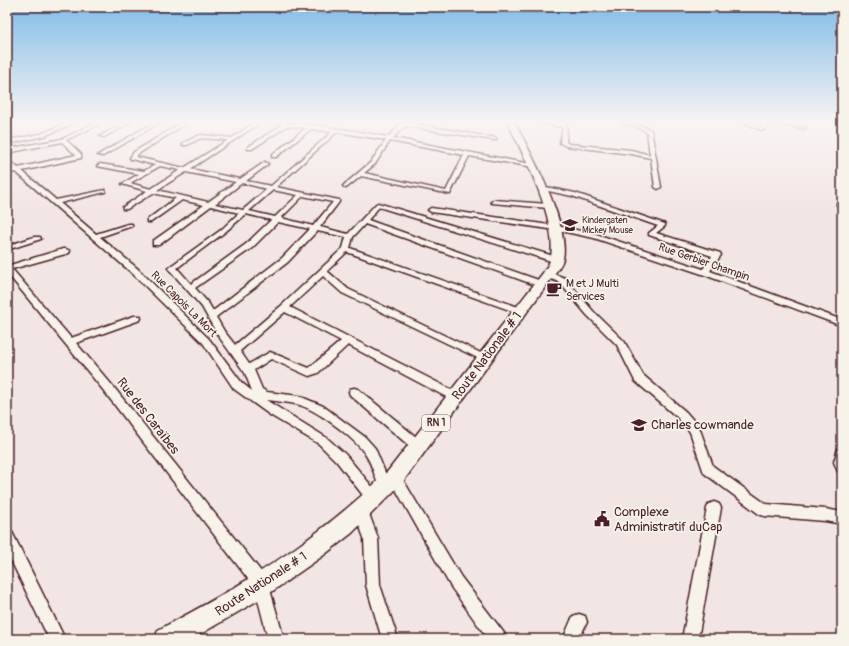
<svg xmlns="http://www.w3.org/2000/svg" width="849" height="646" font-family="Pangolin,sans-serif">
<rect width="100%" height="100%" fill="#f2e6e4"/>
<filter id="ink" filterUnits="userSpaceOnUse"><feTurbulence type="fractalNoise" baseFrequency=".025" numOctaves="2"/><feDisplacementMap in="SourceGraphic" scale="8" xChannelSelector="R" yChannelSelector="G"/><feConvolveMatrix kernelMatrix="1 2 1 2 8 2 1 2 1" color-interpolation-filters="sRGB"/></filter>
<g filter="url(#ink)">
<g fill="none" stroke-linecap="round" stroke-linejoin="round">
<defs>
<path id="street" d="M7,123H13L7,125Z
M67,123H74L44,136L7,144V140L41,134Z
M95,123H102L66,140L81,154V158L22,171L56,200L105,190V192L60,203L96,234L128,224H132V226L100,237L138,269L209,339L242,383L252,391L245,373L217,334L202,307L168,268L221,230L239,213L211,206L159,245H153V241L204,205L182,200L151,222H147V220L176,198L153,193L127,209H123V207L147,191L122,184L139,174L97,166L100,164L144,171L155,165L131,159L130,158L134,152L181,123H187L138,154L136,157L184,168L228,140L201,138L187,145H183V143L200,135L232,138L254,123H260L190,169L240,179L265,162L268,164L267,165L246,181L271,186L332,132L311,129L276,157H272V155L306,128L287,126L252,149H248V147L282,125L273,123C312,123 350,130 388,137L402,123H409L496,138V140H494L405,126L393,138L531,164L533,165V167L469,156L450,194L361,176L346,188L343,186L344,185L371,162L386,140L337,132L276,187L339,200V202L320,227L348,234L376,204L378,203L560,258L561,260L557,262H554L379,207L368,220L544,282L545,284L544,286H538L365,224L353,237L350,248L524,309L525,311L521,314L518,313L347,252L327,271L348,289L489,357L491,359L489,361L486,362L342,293L323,276L290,307L460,394L461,397L460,400L456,401L452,400L348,345L318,373L309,376L271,359L254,370L262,389L267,392L299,396L323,406L365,437L375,448L391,487L389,491L385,493L381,491C375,479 373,465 365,454C355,438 315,408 296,404C286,402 276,401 266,400L327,438L345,454L379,495L380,499L379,503L374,505L369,503L337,462L319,444L270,415L234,389L203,343L132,273L16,172L7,174V170L13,169L7,164V159L18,168L76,155L62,142L7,153V149L62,139ZM390,141L464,155L446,191L364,173L375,164ZM160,166L180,170L151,189L130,183ZM186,172L236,182L208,202L157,190ZM242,183L267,189L243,210L215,204ZM273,190L298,195L275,217L249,211ZM303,196L333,202L313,226L281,218ZM246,214L271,220L246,244L191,284L177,268L225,232ZM278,222L310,229L282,258L213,311L209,304L195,288L252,248ZM317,231L346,237L343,248L281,306L235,345L224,331L216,317L288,262ZM285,312L341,341L309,368L270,352L249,364L240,351Z
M124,123H130L104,137L100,136Z
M153,123H159L103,156L98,155Z
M538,123H567L566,142L569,144L631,150L650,155L647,132L635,126L620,123L636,124L651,130L661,187L658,189L655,187L651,158L631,154L566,146L560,143L563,127Z
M745,123H753L762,127V123H766V129L762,130Z
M774,123H786L806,128L804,129Z
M541,186L575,193L665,224V226L656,233L720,253L721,255L710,271L842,320V326L702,274L594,238L556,230L431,212L428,210L431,208L556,226L596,234L703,269L712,256L649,235V233L658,226L572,196L539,189V187Z
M494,200L548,204L551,206L548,208L492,203L491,202Z
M837,203H842V207L837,205Z
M34,237H40L41,239L7,250V246Z
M63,249H66L70,251L69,253L12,269L71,338L134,316H140L141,318L140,320L76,343L112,385L267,579L284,639H268L255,588L104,391L7,273V266Z
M545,273H551L565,278L593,311L624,341L643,375L686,412L699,427L713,466L766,504L825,509L842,512V524L825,521L764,516L759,514L704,473L690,432L678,418L635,381L617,345L587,315L559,282L545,277L544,275Z
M354,388L358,389L422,442L424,446L422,450L418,451L414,450L350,395L349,392L350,389Z
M842,448V473L838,472L834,462L838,449Z
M395,471L399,473L461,577L504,633L506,639H488L451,587L391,481L389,477L391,473Z
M714,502L719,504L721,508L698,639H682L707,508L709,504Z
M361,504L366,506L378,538L380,585L398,639H382L366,585L364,538L354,510L356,506Z
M7,530L12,532L65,639H49L7,552Z
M579,614L585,616L587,622L579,639H563L573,616Z"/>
<path id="primary" d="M508,123H515C531,154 570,224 563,259C562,264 557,270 554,275L402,483L352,533L324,555L267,595L192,639H155L158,630C244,585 319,539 388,471L543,273C546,268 550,263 551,257C557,219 525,158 508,123Z"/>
</defs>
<use href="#street" stroke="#4a1f2b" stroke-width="3"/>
<use href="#primary" stroke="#4a1f2b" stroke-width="3"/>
<use href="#street" fill="#f7f3e8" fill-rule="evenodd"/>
<use href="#primary" fill="#f7f3e8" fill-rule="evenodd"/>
</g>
</g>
<linearGradient id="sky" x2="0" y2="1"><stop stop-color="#81bce8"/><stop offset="0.57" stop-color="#f9f4f3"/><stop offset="1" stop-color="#f9f4f3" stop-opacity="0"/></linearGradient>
<rect width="849" height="214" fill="url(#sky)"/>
<defs>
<symbol id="school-bare" viewBox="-9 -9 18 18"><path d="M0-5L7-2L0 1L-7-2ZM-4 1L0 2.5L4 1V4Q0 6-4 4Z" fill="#4a1f2b" stroke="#f7f3e8" stroke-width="2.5" paint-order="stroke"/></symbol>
<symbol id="cafe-bare" viewBox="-9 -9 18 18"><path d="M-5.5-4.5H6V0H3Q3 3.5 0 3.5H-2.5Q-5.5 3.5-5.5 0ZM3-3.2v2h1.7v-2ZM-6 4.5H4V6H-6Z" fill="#4a1f2b" stroke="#f7f3e8" stroke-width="2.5" paint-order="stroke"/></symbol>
<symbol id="civic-bare" viewBox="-9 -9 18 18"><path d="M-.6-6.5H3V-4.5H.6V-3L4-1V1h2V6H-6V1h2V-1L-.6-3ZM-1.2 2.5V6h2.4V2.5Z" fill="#4a1f2b" stroke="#f7f3e8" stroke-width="2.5" paint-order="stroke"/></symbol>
</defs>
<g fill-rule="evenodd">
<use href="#school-bare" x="559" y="214" width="22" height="22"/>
<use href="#cafe-bare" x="543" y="278" width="22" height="22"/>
<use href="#school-bare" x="628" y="414" width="22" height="22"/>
<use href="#civic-bare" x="591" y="508" width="22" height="22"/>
</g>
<g text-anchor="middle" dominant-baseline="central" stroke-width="3.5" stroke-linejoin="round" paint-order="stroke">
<g font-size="9" fill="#4a1f2b" stroke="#f7f3e8" text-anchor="start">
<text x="582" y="220">Kindergaten<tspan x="582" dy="10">Mickey Mouse</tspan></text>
</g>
<rect fill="#f7f3e8" stroke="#7e5f64" stroke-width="1" x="422" y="415" width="28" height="16" rx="3"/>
<g font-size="10" font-weight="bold" fill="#4a1f2b">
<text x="436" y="423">RN 1</text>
</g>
<g font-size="11" fill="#4a1f2b" stroke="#f7f3e8">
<text transform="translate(704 262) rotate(19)">Rue Gerbier Champin</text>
<text transform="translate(184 304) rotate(45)">Rue Capois La Mort</text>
</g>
<g font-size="11" fill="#4a1f2b" stroke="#f7f3e8" text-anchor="start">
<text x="566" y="283">M et J Multi<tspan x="566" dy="13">Services</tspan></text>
</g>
<g font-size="13" fill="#4a1f2b" stroke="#f7f3e8">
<text transform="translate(487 356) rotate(-53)">Route Nationale # 1</text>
<text transform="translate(148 416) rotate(52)">Rue des Caraïbes</text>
<text transform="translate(261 584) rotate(-33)">Route Nationale # 1</text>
</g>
<g font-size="13" fill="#4a1f2b" stroke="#f7f3e8" text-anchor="start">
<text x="651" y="425">Charles cowmande</text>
<text x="614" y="512">Complexe<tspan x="614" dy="15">Administratif duCap</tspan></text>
</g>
</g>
<rect width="849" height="646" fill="none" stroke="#f7f3e8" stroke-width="24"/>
<rect x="12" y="12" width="825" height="622" fill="none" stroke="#4a1f2b" stroke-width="1.5" filter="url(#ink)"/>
</svg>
